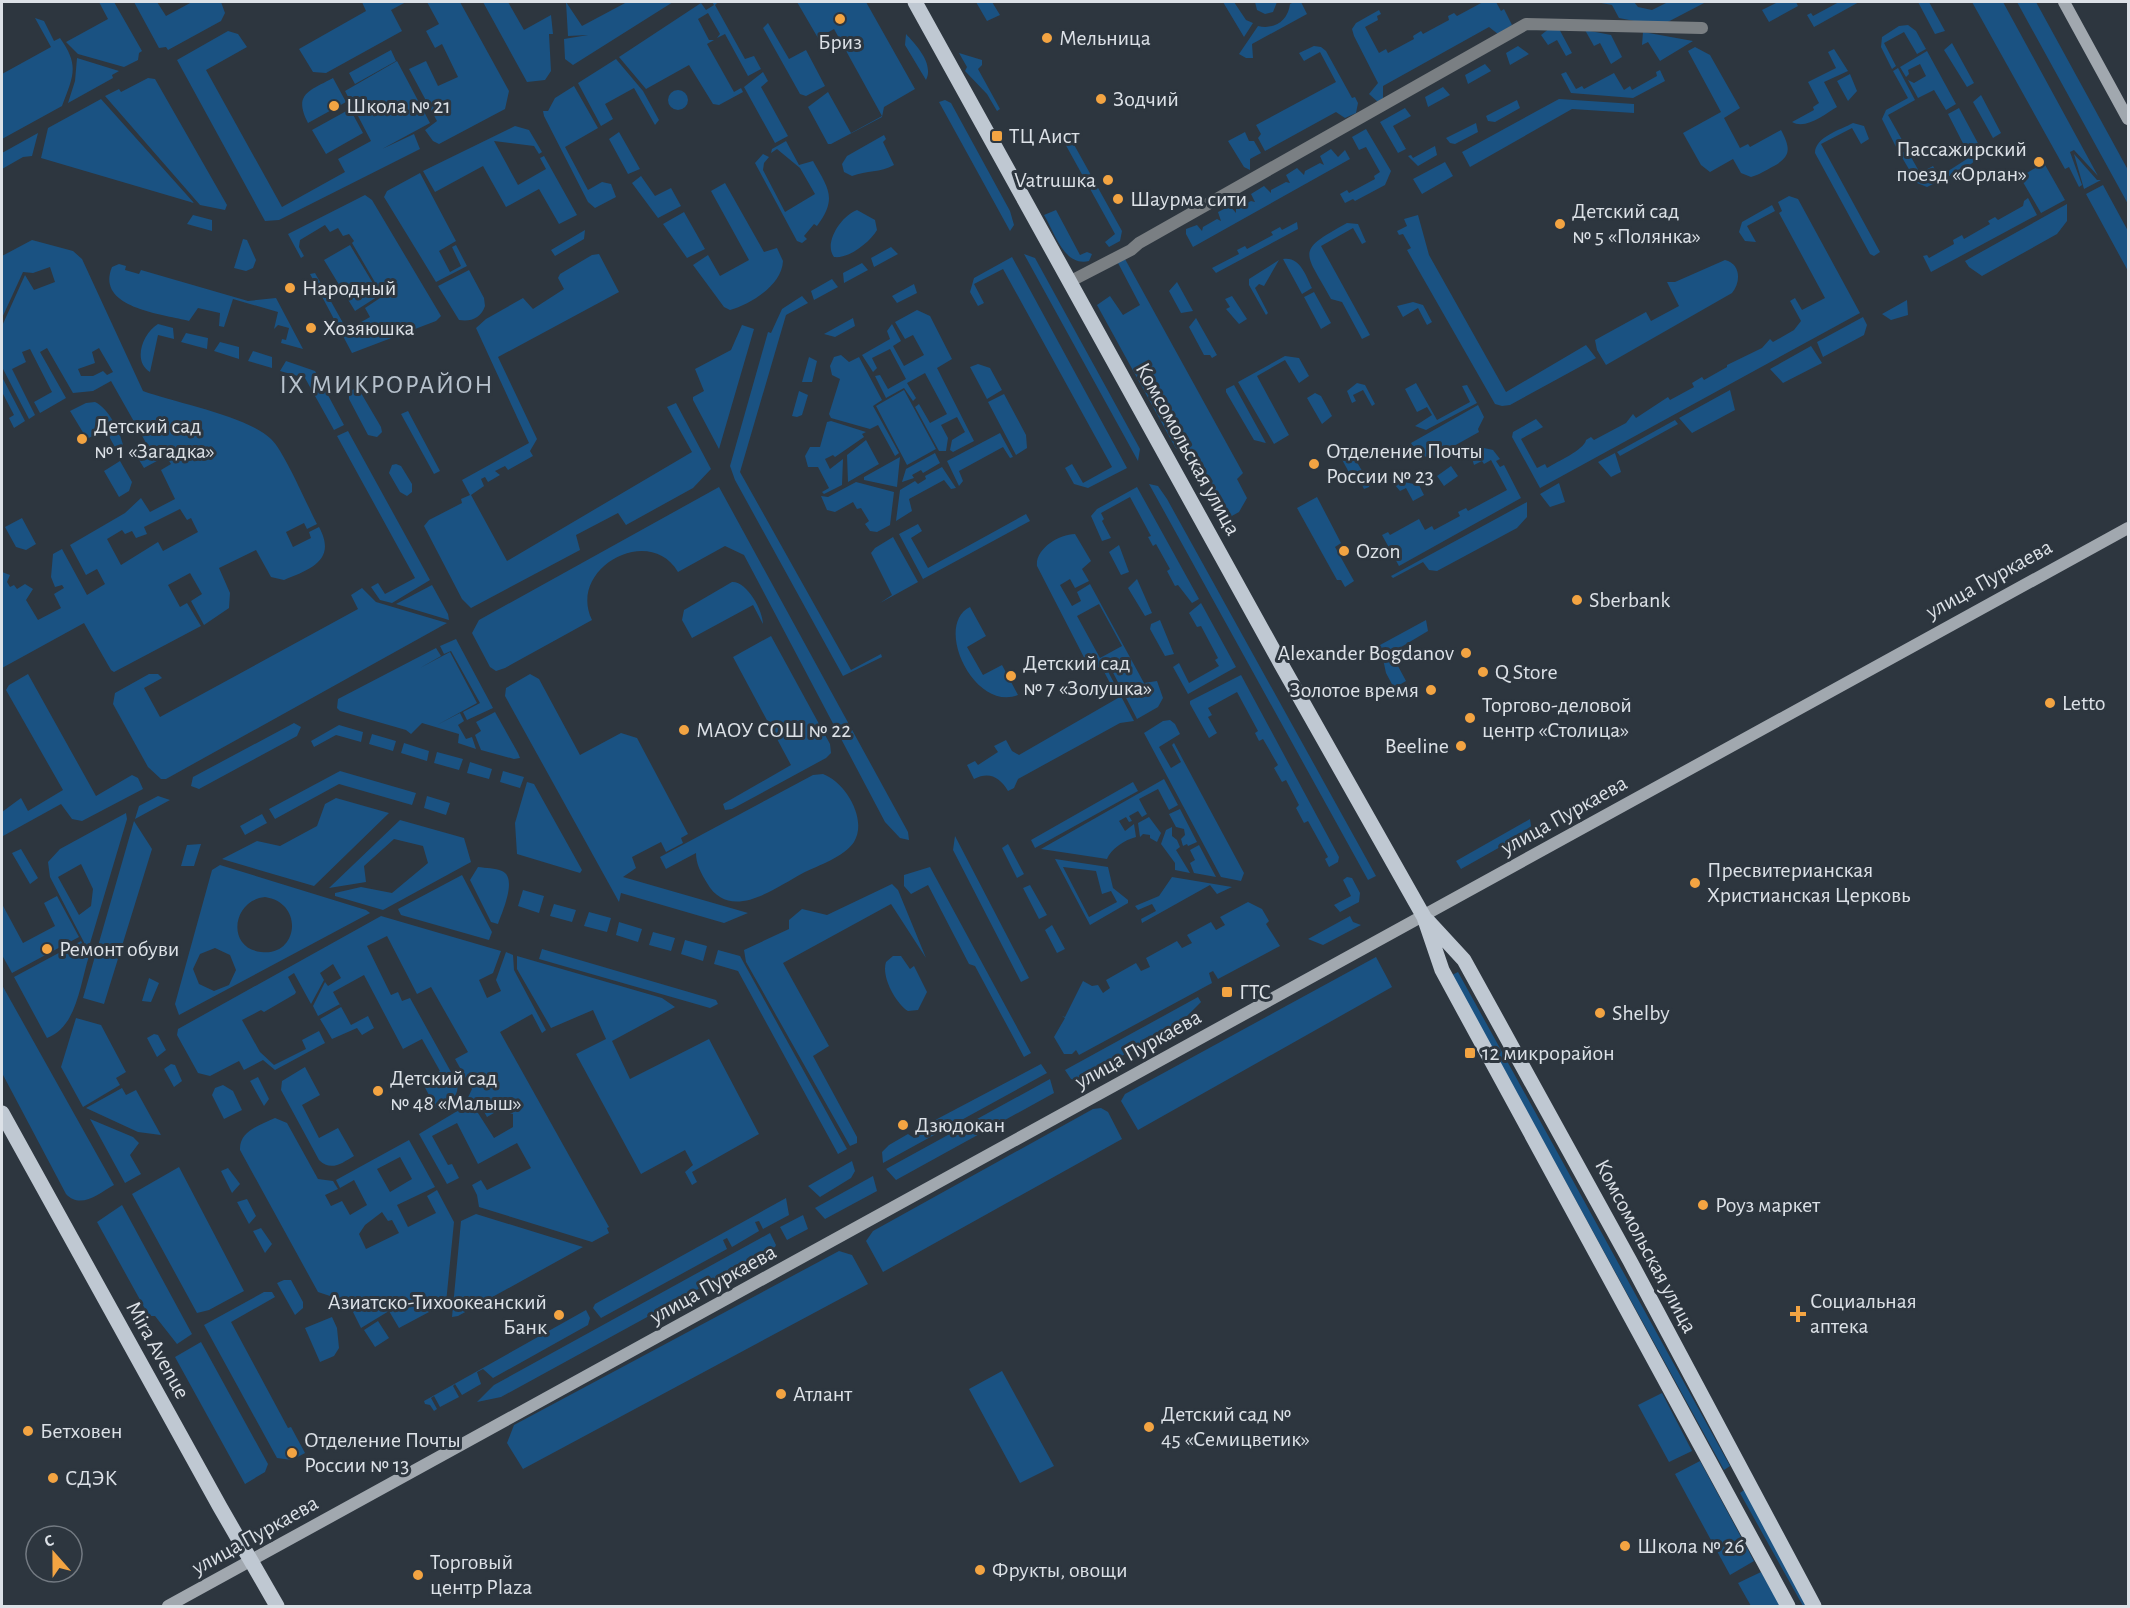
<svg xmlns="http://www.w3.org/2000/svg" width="2130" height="1608" font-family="'Alegreya Sans',sans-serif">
<rect width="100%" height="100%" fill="#2d363f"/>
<path fill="#1a5282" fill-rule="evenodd" d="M99,2H114L142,51L139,53L138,60L124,67L78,54L66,42L108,19Z
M134,2H157L166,16L192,2H221L225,13L221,21L168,50L166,47L159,48Z
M362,2H406L391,10L402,31L326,73L313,72L299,49L366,11Z
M427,2H460L509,91L505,109L439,144L433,141L425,130L437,121L409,69L426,61L438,86L458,77L442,44L435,48L426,31L439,24Z
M483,2H508L524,30L551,15L553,34H549L551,71L545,80L527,82Z
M566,2L582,26L627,2H673L573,65L565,59L564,39L588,35L568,36Z
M712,2H718L715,5L745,59L754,56L761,69L748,76L725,34L717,38L720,34L708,13L698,19L709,40H714L707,44L734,92L741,88L743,92L719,105L713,104L689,65L646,89L619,57L701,3L706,10L714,5Z
M797,2H866L915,89L884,107L882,117L831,144H828L808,107L828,92L851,133L882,116L834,29L818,38Z
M976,2H992L1000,15L987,21Z
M1223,2H1234L1246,20L1253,23L1244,37Z
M1255,2H1277L1273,12L1265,14L1257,10Z
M1294,2H1301L1307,14L1252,44L1253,58H1246L1239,54L1258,26C1274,30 1288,21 1290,4Z
M1483,2H1496L1501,11L1504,9L1512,25L1498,34L1489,27L1383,86V98L1378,102L1369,94L1378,83L1354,36L1352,29L1356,23L1379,10L1381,14L1377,16L1378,20L1365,27L1379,53L1386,49L1388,53L1414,39L1413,36L1421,31L1423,34L1449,20L1448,16L1454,13L1457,16Z
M1596,2H1634L1638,7L1652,10L1668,2H1706L1660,26L1619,18L1612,5Z
M1778,2H1796L1798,6L1769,22L1762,10Z
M1839,2H1859L1814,27L1807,15L1811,13L1813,16Z
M1918,2H1929L1945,31L1935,34Z
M1972,2H2003L2098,176L2074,150L2070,152L2082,185L2079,187L2069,167L2065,169Z
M2017,2H2036L2128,170V204Z
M35,18L44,21L54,41L60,38C80,66 73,76 62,106L2,139V74L51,47Z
M768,23L789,59L806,50L825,86L806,96L800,94L763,28Z
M1554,25H1557L1572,53L1566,56L1557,40L1548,45L1541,35Z
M1908,25L1916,31L1926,49L1917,54L1904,32L1884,43L1896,66L1892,69L1881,47L1882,37L1899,26Z
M1585,30L1611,35L1622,57L1611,64L1600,43L1594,46Z
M228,31L238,34L247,47L206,70L282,207L345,172L338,159L371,141L345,91L397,61L430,123L382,149L414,134L420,149L279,220L265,221L177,60Z
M1643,32L1693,41L1660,61L1648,42L1642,45Z
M906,34C917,46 934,64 926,80L905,45Z
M1952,43L1974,83L1967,87L1944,50Z
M1314,46L1321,47L1326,51L1352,98L1355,97L1358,103L1356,113L1345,118L1336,112L1265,151L1258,138L1261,134L1256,125L1336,82L1320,52L1304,61L1299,53Z
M1518,46L1529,54L1510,65L1506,53Z
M1695,47L1710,55L1740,108L1724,118L1740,148L1748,144L1750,147L1781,130C1790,147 1792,156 1774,166C1766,170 1759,175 1751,177L1741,173L1733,159L1710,172L1701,165L1683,133L1721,112L1688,51Z
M1834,49L1848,71L1824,82L1837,107C1825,114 1806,130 1792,122L1814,110L1813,107L1819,103L1808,82L1836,68L1828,52Z
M391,50L396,61L355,84L349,73Z
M1927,51L1956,104L1946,110L1934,90L1918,98L1908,80L1914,83L1926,76L1920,64L1908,70L1909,74L1906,77L1900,67Z
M959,53L982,60V65L978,69L1000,109L997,111L987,94L965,71L967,67Z
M77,58L119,71L112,75L113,78L68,103L75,81Z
M616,59L643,91L659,120L655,125L634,88L605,104L613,119L601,126L578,83Z
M1485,64L1491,71L1468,84L1465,75Z
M1898,68L1915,100L1888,115L1906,147L1898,151L1882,119L1886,110L1908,98L1893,71Z
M1660,70L1665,81L1633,98L1571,93L1561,74L1566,72L1576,89L1582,86L1584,89L1614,73L1624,90L1630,86L1632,90L1657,76L1656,72Z
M763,72L768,81L761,87L788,136L775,143L744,87Z
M1850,74L1857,91L1848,101L1837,81Z
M148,78L155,79L227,205L225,210L200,205L105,96L119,89L121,92Z
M333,78L346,102L308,123C293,94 309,91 333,78Z
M574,86L598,128L565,147L588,190L602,182L611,184L616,197L595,208L588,202L544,116L543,111H548L555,98Z
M1443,87L1450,95L1428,107L1425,97Z
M668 100a10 10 0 1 1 20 0a10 10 0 1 1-20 0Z
M1981,95L2001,133L1993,138L1973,102Z
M101,99L194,203L41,158L48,128Z
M1559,99L1634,104V113L1572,109L1470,167L1462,152Z
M945,100L951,103L1010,211L1014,225L1010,231L939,102Z
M1517,100L1520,108L1495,122L1488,121L1486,116Z
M1405,108L1411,116L1393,126L1406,149L1398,153L1380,122Z
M1959,108L1980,147C1981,165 1957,171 1944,179L1942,175L1970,157L1948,114Z
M350,109L363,133L326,154L312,130Z
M1476,123L1478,132L1455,144L1450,143L1446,138Z
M1853,123L1864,126L1869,139L1861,144L1852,128L1821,144L1880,252L1874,256L1870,254L1815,153C1815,137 1840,130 1853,123Z
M515,126L529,130L542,152L539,154L534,146L494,141L518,185L546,169L540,158L544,156L577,215L559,224L539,189L506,207L483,166L435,192L423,171Z
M1366,129L1391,171L1385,185L1355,201L1353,199L1345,203L1340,194L1347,190L1349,193L1375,179L1374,176L1380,172L1366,147L1359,150L1352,137Z
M1058,131L1067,132L1122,231L1120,241L1109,247L1105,242L1115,234Z
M619,132L640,169L628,174L609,139Z
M1245,132L1249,141H1254L1261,153L1250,159V170L1244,167L1228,141Z
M38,133L32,156L23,157L2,169V153Z
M884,135L886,139L883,142L894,165C880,173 867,170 852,176L844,172L842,164L847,156Z
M786,141L799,165L813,161C828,188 838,198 817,226L814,224L804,236L807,239L802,243L797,241L755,163L763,154L769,157L764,163L763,170L785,212L815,194L800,168L777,149L771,153L772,149Z
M1435,146L1437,155L1418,166L1408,156L1411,155L1413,158Z
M1331,149L1338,157L1345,150L1350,159L1193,247L1186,234V229L1197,225L1202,231L1203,227L1217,219L1221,221L1218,212L1230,206L1236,213V209L1251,201L1255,202L1251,194L1264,186L1271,193V190L1286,182L1290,183L1286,175L1297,168L1304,175L1305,171L1320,163L1324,165L1320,156Z
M1907,150L1920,173L1933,166L1941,180L1927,187L1917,183L1900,154Z
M2074,154L2097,180H2101L2084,189Z
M1445,162L1453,176L1422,194L1413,179Z
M2044,163L2065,200L2041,213L2020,177Z
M420,173L456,241L439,251L450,272L461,266L452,247L456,245L467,266L436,282L384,197L387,191Z
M641,176L655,196L671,188L681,206L658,218L632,183Z
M725,183L764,252L777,248L783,261C782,285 751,304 730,310L724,307L693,265L708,255L720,276L749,260L711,191Z
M2103,185L2128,231V271L2086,194Z
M365,195L372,200L441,316L436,321L352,353L310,274L315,273L347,330L370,317L365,308L383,296L352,243L354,241L349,234L343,236L338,228L330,232L325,225L300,240L299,247L304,256L301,258L288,234Z
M1789,196L1798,199L1860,313L1540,488L1512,437L1513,432L1536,419L1543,427L1521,439L1537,468L1545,464L1547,468C1558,461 1584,450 1586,440L1591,437L1594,440L1626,423L1633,414L1636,418L1668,397L1670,400L1694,387L1692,383L1702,377L1704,380L1727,367V365L1762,348L1770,339L1773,342L1794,330L1801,321L1790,301L1795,298L1802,310L1825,298L1779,213L1782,211L1778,202Z
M2028,198L2037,215L1931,272L1923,256L1927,255L1929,258L1954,244L1953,240L1962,235L1964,239L1990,224L1988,221L1995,217L1998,220L2023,206L2024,201Z
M2067,204V221L2057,234L1982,276L1969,267L1965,261Z
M1772,205L1775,211L1747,226L1756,242L1745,241L1739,232L1742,222Z
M857,210L875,220L877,230C870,242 849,259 834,257C823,243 842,215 857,210Z
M1056,210L1080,255L1087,252L1092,254L1089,261C1064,267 1055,233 1044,215Z
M684,212L705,249L687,258L663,224Z
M193,215L212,220V231L187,224Z
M1418,215L1429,255L1506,392L1586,345L1596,358L1510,405L1502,406L1495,404L1407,250L1411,248L1403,234L1399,235L1397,231L1407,226L1404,219Z
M1297,222L1298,229L1216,273L1212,268L1239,254L1237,250L1245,246L1247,249L1273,235L1271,232L1280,227L1282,230Z
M1347,223L1358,224L1366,242L1362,244L1353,228L1321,246L1370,335L1362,339L1342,302L1331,299C1305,251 1294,252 1347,223Z
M585,230L584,239L555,256L551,250Z
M243,239L247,240L256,260L253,268L246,271L234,268Z
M32,240L73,251L82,259L143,391C176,403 247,416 271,439C284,451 307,505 317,524L307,529L304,523L286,532L293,547L311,538L309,532L319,527C337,560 311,569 284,580L271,577L256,550L219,568L230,593L229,608L204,625L191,601L202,594L190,573L168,585L180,607L187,603L201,626L114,672L111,670L84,623L2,668V572L10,575L7,582L10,587L14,585L17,589L25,584L33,589L26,600L38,620L61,608L54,594L64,588L62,585L55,587L51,577L53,554L62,549L87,595L105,584L97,569L86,575L70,545L125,513L141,498L150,512L175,499L161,470L171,464L166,456L144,468L136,455L145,441L111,381L93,391L73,393L47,348L40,352L66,398L40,413L34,402L52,392L30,349L22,352L26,362L12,369L35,415L29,419L2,367V326L25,275L34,290L55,282L50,267L33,273L23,272L2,318V256ZM99,348L113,372L107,375L103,371L93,376H81L78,369L95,363L92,352ZM180,509L187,520L191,518L198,532L163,551L158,542L121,565L107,539L122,530L125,534L132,531L136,538L147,534L144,527Z
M350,245L380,295L355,311L324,260Z
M891,247L898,254L874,267L871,258Z
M599,254L619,292L498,357L537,439L530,451L533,456L508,470L505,466L495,471L500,475L488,482L485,477L481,479L484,486L471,495L507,561L692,452L667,407L676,403L711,469L693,488L626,525L618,513L576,535L580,550L471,608L462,599L424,526L429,520L462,503L461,499L470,495L462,480L529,443L476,328L486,319L523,298L533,309L564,289L558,278L560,274L592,255Z
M1024,254L1035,258L1140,449L1138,461Z
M1012,257L1127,468L1088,488L1074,484L1065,468L1072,464L1083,483L1112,467L1003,269L974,284L984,303L978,306L970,292L974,278Z
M1125,259L1243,473L1237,479L1247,498L1239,512L1230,517L1220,499L1175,447L1097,305L1110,296L1123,315L1140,305L1118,263Z
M1283,259C1300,256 1306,276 1312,288L1302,294Z
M1279,260L1264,286L1259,284L1255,288L1268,313L1266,315L1249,285V279Z
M1725,260C1741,264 1741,282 1732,293L1606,365L1597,350L1595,340L1646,312L1651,321L1679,306L1667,282H1675Z
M862,263L868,270L844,283L843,273Z
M119,264L126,266L125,270L139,274L141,270L248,301L276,298L303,349L281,343L282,339L286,340L289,328L278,325L274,329L278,312L233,299L224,327L219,326L220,313L198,308L189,321C162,314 95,308 112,267Z
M469,270L484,298L485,306C481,318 471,322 459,320L438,286Z
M832,279L838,287L814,300L811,291Z
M1177,282L1193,311L1181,313L1169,291Z
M914,284L917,293L897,303L892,296Z
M1314,292L1331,323L1321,329L1304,297Z
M802,296L808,303L786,315L740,472L851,670L881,654L882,657L843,676L735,480L730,466L768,332L771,333L782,309Z
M1232,296L1247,319L1239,324L1226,309L1230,307L1225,299Z
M1907,300L1908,315L1891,320L1882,314Z
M1413,302L1423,305L1432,322L1427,325L1418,308L1403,317L1397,306Z
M917,310L930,316L952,359L937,368L974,441L953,452L950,450L952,440L965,432L957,417L941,425L948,438L946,451H939L915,407L919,404L930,423L947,414L925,373L907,383L916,398L913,401L904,388L886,398L875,376L880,375L888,389L906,379L890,349L872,358L877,368L873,372L862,355L890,339L887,331L892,324L901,341L893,346L904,366L924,355L913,335L905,339L895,322Z
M1863,317L1867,325L1864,335L1823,357L1817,342Z
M853,318L855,326L835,337L824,334Z
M1196,318L1217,355L1212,358L1210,355H1204L1189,327Z
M158,324L173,328L174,339L158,335L150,372C132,361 143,333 158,324Z
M742,325L754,329L719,449L693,400V397L704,391L695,369L731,350Z
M186,333L208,338L207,349L181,342Z
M220,342L239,347V359L214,351Z
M1811,346L1822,363L1783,383L1770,369Z
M253,351L272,357V368L248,361Z
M841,355L849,362L859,357L882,400L873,406L899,453L895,456L878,425L870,429L831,418L829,414L840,379L832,375L830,366L834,357Z
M1285,356L1299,358L1309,376L1299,383L1285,360L1257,376L1289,435L1274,444L1238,382Z
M809,357L817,361L812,382H802Z
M286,361L315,371L344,425L334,430L305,378L280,371Z
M978,364L990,368L1002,390L987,399L970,367Z
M2,377L25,421L14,428L9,418L14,415L2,392Z
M1357,383L1365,385L1375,404L1372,406L1363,390L1353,395L1356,401L1352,403L1347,391Z
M1416,383L1437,420L1470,402L1462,386L1467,385L1477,403L1426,430L1415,426L1432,415L1427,407L1417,412L1405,389Z
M1234,385L1266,443L1254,440L1226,392V389Z
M354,389L361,393L381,427L382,432L377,437L368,435L349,399V392Z
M904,390L936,449L907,465L876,406Z
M1730,390L1735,410L1692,433L1679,418Z
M799,391L808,395L802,415L797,417L792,416Z
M1315,393L1321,396L1332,416L1322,424L1307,398Z
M1004,394L1026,435L1027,448L1016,455L988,402Z
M95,402C108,408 120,431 123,445L117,451L105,429L87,439L70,411L86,403Z
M1478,405L1484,417L1478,429L1479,432L1436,456C1423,460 1417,453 1411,443Z
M408,411L440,471L434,474L401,414Z
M1675,420L1678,424L1620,456L1617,452Z
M831,421L866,432L862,434L864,437L835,457L833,455L825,459L830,469L843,459L842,485L824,494L822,492L829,488L818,467H808L805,456L810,447H820L827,422Z
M348,431L430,580L392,603L380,600L371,587L378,583L385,594L415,578L337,436Z
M1000,433L1013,457L1010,458L1003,447L959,471L963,481L959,486L947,461Z
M866,440L879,464L848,482L847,455Z
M1484,448L1493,450L1500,459L1496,461L1500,467L1504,465L1521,498L1399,566L1382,535L1388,532L1390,535L1419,519L1425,530L1432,526L1434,530L1460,516L1458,512L1466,508L1468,511L1507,490L1491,460L1484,464L1482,461L1474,465L1471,455Z
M1349,449L1370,484L1369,487L1364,489L1357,475L1352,478L1339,454Z
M935,453L940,463L923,473L921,470L912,475L914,478L902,482L906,469Z
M1615,453L1621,472L1611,477L1598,462Z
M900,457L897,487L864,480V477Z
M120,461L132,482L129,491L119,497L104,471Z
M396,464L401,466L412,484V492L407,496L400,492L389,473L392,465Z
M1451,466L1458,476L1444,486L1437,476Z
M942,467L956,488L951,489L944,480L909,499L912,511L896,521L900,490L915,481L918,484L926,479L925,476Z
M1399,481L1419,485L1424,495L1413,501L1406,488L1400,491L1395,485Z
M856,482L894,492L890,525L877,532L870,531L865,524L869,521L861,508L857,509L853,502L835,512L827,510L821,496L828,497Z
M1559,483L1565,502L1550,507L1540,494Z
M1149,484L1158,486L1167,499L1376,876L1368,880Z
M719,487L908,832L909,840L900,838L885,822L744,555L725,546L678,572C649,523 567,569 592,620L505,668L496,671L490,667L472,633L479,620Z
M1137,487L1199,599L1192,603L1178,585L1175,586L1167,571L1170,569L1156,544L1153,546L1148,537L1151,536L1130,497L1101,513L1104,519L1102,521L1111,538L1102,541L1091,516L1097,509Z
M1317,497L1341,543L1335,547L1354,581L1345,587L1341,580H1337L1297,508Z
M1527,502V517L1517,528L1437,571L1429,570L1423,562L1393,578L1391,576Z
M1026,514L1030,521L923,579L899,534L918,524L922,531L911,538L928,568Z
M22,518L36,544L26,550L16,547L5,527Z
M1075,534L1091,561L1082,569L1089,581L1075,588L1070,579L1060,585L1072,606L1081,601L1077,592L1090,584L1144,683L1157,681L1163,698L1158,707L1137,719L1106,659L1102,660L1134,721L1120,723L1018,779L1014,788L1008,791C1000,778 990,771 974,779L967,765L975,761L978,765L998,752L994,746L1006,740L1012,751L1019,755L1118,698L1101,666L1091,671L1037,566C1035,549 1059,534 1075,534ZM1099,604L1122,646L1100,658L1077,616Z
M893,537L918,582L880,603L892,595L871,553L875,548Z
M1119,545L1129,572L1121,575L1109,552Z
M1137,579L1152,613L1145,616L1128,588Z
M732,582C747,581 763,611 763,624L753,605L692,638L682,620L684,610Z
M432,585L448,614L449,620L396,604Z
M362,588L376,602L447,623L166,779H161L148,767L113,704L115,693L149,674H158L162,678L144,688L160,717L358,609L351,595Z
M1201,603L1236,667L1188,694L1173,667L1179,663L1189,683L1219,666L1215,660L1218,658L1201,626L1197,627L1189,613Z
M970,607L986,636L967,647L983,675L1002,665L1018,695C974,712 933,625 970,607Z
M1160,620L1174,654L1165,656L1150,629L1151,624Z
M1426,620L1428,631L1391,653L1406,681L1394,688L1386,673L1380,645Z
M771,636L830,744L831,753L826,758L732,809L725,810L723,804L791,765L733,657Z
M456,639L493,708L467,720L463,712L480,703L451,651L444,654L440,646Z
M436,648L441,656L420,668L450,652L477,703L437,725L460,713L464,721L458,725L466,739L472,737L476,749L458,743L459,734L422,723L411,734L406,730L340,711L337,708L338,699Z
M28,674L96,796L132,775L138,778L143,789L82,821L72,819L61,804L3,836L2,812L21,798L28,811L63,790L6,690L9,685Z
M530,674L539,679L580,755L621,733L637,738L688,834L681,838L683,843L666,852L661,842L632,857L636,868L623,877L748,913L724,923L621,893L619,902L505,696L506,688Z
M1241,675L1339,857L1338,862L1329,867L1325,859L1328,857L1308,821L1304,823L1296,808L1299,805L1286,780L1282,782L1274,768L1278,765L1263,739L1259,741L1255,733L1258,731L1237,692L1208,708L1212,715L1208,717L1217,733L1209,738L1190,704V701Z
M495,712L518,753L520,758L514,759L481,750L475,735L481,731L476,722Z
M1170,720L1175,724L1180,734L1159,747L1171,768L1181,762L1172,745L1174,743L1244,873L1241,881L1221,877L1144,733L1163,721Z
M294,723L301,727L297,736L199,789L191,786L193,777Z
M339,725L363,732L361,742L336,735L314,747L311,741Z
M372,734L396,741L393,751L369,744Z
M404,743L429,751L427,761L401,753Z
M437,752L463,759L459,770L434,763Z
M470,762L492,769L489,779L467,773Z
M340,771L416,793L412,805L339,784L275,819L269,809Z
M503,771L524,777L520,788L500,782Z
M823,774C845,782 868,819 854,842C844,857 819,865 803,873C775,888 730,923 707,883C701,873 696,864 696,853L666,869L660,857L813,775Z
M1164,779L1178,805L1169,810L1158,789L1139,799L1147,814L1142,817L1138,811L1129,816L1132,821L1129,822L1126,817L1119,821L1125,831L1134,824L1136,837C1124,840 1111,849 1107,859L1041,849Z
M527,782L534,784L582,870L580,873L517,854L515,823Z
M1133,782L1138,791L1035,848L1031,840Z
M158,796L170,800L135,819L139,806Z
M427,796L450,803L446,815L424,808Z
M336,798L389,813L314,886L222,859L257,841L280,846L317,826L325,804Z
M1180,809L1197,842L1188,846L1187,844L1183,846L1181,839L1185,835L1184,829L1176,827L1169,814Z
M126,813L127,819L88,950L50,877L48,862L60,849ZM81,864L93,889L91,906L79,915L58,877Z
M262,814L267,823L245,835L240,826Z
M1149,817L1161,833L1157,842L1150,838V835L1143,834L1140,837L1138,823Z
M1530,819L1531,826L1527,832L1461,869L1456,861Z
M400,820L464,838L471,862L383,910L335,896V893L361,887L392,893L428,863L423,846L394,839L364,866L366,882L329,888Z
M134,821L152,849L104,1004L83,998Z
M1172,827V836L1177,840L1180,847L1176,850L1190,873L1175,870V863L1161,844L1166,830Z
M955,836L1029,978L1021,982L953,850Z
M201,844L194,866H181L187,845Z
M1008,844L1024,874L1017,878L1002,848Z
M1199,845L1216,877L1194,873L1190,863L1195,860L1190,850Z
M21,849L38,878L30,884L12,853Z
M1055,859L1108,867L1113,888L1128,900V903L1090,925ZM1063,867L1096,871L1102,894L1111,891L1117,902L1089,917Z
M220,865L366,910L370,913L179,1015L175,1004L212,870ZM265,897C305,903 298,957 261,952C226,948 232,900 265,897ZM215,948L230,955L236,970L229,985L214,991L199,984L193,969L200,954Z
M478,867C486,868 495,868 502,871C518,878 502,912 498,924L491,922L470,880Z
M930,867L1031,1053L1024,1057L975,966L969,964L928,885L911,894L904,886V875Z
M462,875L492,932L489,940L401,915L398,909Z
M1172,877L1232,887L1217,894L1210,885L1142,923L1141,919L1156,911L1152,904L1138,910L1135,906L1159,896Z
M1347,877L1352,878L1360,893L1359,902L1340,912L1334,905L1351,896L1343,880Z
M892,884L898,890L926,958L891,904L783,963L829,1046L813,1056L857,1137V1143L850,1146L746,962L744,950L789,929V920L802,909L827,915Z
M1030,885L1047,915L1039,919L1023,888Z
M523,890L544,896L539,913L518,906Z
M57,896L79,937L12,973L2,955V904L23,943L55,926L44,903Z
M1248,902L1262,909L1269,921L1266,924L1280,946L1218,979L1213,971L1209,973L1212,983L1079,1055L1076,1050L1072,1054H1064L1054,1037L1065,1018L1062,1016L1065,1017L1083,981L1092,986L1098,985L1103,993L1110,988L1106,980L1136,963L1141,971L1150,967L1146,958L1177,941L1182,948L1192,943L1187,935L1211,922L1216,930L1225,925L1220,917Z
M554,904L576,910L572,922L550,916Z
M589,912L611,918L607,932L584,926Z
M381,916L501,951L493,973L479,980L487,998L501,991L496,980L506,952L513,955L514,970L546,1030L542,1033L532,1014L500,1032L609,1227L607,1228L609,1233L592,1242L479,1207L477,1195L472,1185L481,1180L487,1190L531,1168L517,1143L478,1164L457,1123L432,1136L448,1165L452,1164L459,1178L447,1184L419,1134L464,1107L478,1113L494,1138L513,1127V1114L499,1110L487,1117L482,1108L476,1110L465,1104L472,1089L455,1059L468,1052L431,987L417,994L387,936L367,946L391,995L398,992L402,1001L410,998L456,1081C462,1097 448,1101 436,1108L422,1082L440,1071L422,1039L403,1049L364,975L333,992L351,1025L368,1016L374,1028L362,1035L357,1028L332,1039L320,1019L341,1007L340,1004L318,1016L313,1006L325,982L328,986L341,978L333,964L320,973L324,980L311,1004L294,973L288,977L296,992L295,994L264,1012L261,1010L242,1020L260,1052L274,1065L306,1049L302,1040L319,1031L325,1043L275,1070L263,1060L244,1070L239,1061L210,1076L198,1073L177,1035L178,1029Z
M1350,916L1353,922L1361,925L1323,945L1308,939Z
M619,922L642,929L638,942L616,935Z
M1052,925L1065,949L1057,953L1045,930Z
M653,932L675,938L671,951L649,945Z
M685,940L707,946L703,961L681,954Z
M81,941L89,956C80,984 77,1027 47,1038L14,977Z
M542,949L716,1000L718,1004L710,1008L539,959Z
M718,950L740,956L847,1149L838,1154L738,971L714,964Z
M517,956L662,998L675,1007L612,1041L630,1079L709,1039L759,1134L692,1172L697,1182L692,1185L685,1172L693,1165L685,1150L641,1174L576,1054L606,1039L593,1010L551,1028L517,969Z
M893,956H901L910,969L914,966L927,992L918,1010L908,1011C896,1003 881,977 886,962Z
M1376,957L1392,987L1138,1130L1121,1101L1125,1094Z
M1458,972L1730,1466L1724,1470L1452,975Z
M149,978L159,983L151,1002L142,1001Z
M2,985L114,1185C99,1193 81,1210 66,1194L2,1073Z
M1198,997L1201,1002L1178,1025L1076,1081L1071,1079L1065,1070Z
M76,1018L101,1025L126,1072L116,1078L120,1085L83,1107L61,1067Z
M154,1034L158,1035L166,1050L157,1057L147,1038Z
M171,1064L175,1065L182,1081L174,1087L164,1069Z
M1041,1064L1047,1073L883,1163L882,1152L889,1145L908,1134L914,1138L923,1133L922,1127Z
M305,1067L320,1095L302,1105L319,1138L338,1128L354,1156C342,1163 331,1172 319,1160L281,1090L282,1081Z
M258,1077L269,1099L264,1106L250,1081Z
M1050,1079L1054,1093L896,1180L886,1169Z
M223,1085L233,1091L242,1110L224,1119L212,1095L215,1088Z
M122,1088L126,1095L136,1090L161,1135L138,1132L86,1108Z
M1101,1108L1108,1112L1122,1139L883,1272L866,1241L873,1231L1093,1109Z
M275,1118L287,1123L318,1179L333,1181L338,1189L325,1195L331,1206L342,1201L350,1215L367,1205L354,1180L340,1188L336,1180L409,1140L435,1187L397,1205L408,1227L436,1213L427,1196L437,1190L454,1222L446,1303L399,1328L389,1311L361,1328L348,1302L318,1292L240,1150C239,1131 260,1125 275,1118ZM400,1157L412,1179L390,1192L377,1169ZM382,1212L388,1221L392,1220L399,1233L366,1249L359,1234L365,1225Z
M90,1119L133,1137L139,1143L130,1155L141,1174L125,1183Z
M852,1161L855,1171L851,1178L820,1197L808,1186Z
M179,1167L244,1291L209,1310L197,1313L132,1194Z
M228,1168L240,1184L232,1193L221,1171Z
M873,1176L877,1191L825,1219L815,1208Z
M786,1198L789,1215L763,1229L759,1221L755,1222L759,1231L732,1247L727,1238L723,1240L727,1249L601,1318L593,1308L595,1304Z
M247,1199L256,1216L249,1224L237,1202Z
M122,1205L192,1334L177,1344L155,1316H149L97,1222Z
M476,1214L583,1247L458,1316L452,1317L461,1221Z
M803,1215L808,1229L787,1240L780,1227Z
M261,1228L272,1244L265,1253L253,1231Z
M770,1233L776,1245L775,1247L501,1397L477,1402L494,1385Z
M839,1251L852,1255L868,1284L523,1469L507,1443L514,1425Z
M284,1280H291L303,1302V1308L295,1315L277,1283Z
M264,1292H272L275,1297L231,1322L288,1428L291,1427L305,1453L292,1460L277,1458L204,1325Z
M586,1310L590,1318L588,1325L493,1378L483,1369L477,1372L481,1384L462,1395L455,1384L453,1386L459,1397L440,1407L434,1396L431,1398L437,1409L434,1411L430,1405L425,1404L424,1401Z
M332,1317L337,1328L339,1348L334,1356L320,1362L305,1328Z
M378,1321L389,1338L375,1347L364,1330Z
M201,1342L268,1464L265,1472L245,1484L175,1357Z
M1002,1371L1054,1466L1020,1483L969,1389Z
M1662,1393L1692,1451L1669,1462L1638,1405Z
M1700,1461L1754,1561L1730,1575L1675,1474Z
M1744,1490L1808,1606H1803L1740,1493Z
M1761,1572L1781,1606H1751L1738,1583Z"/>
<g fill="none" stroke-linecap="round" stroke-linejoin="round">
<path stroke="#7a7f83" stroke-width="12" d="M1069,282L1131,250L1139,243L1526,24L1702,28"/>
<path stroke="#a1a8af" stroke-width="12" d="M2064,2L2128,119
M168,1606L2128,528"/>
<path stroke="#bfc8d2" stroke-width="15" d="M915,2L1281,664L1424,917L1442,970L1788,1606
M1428,921L1464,960L1630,1261L1814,1606
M2,1113L220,1507L277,1606"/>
</g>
<g fill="#f3a442" stroke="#2d363f" stroke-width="2">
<circle cx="840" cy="19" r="6"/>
<circle cx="1047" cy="38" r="6"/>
<circle cx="1101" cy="99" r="6"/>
<circle cx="334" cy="106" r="6"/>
<rect x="991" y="130" width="12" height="12" rx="3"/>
<circle cx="2039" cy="162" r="6"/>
<circle cx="1108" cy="180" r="6"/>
<circle cx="1118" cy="199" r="6"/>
<circle cx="1560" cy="224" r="6"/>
<circle cx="290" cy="288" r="6"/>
<circle cx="311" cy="328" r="6"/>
<circle cx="82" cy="439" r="6"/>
<circle cx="1314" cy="464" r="6"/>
<circle cx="1344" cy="551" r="6"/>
<circle cx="1577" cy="600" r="6"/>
<circle cx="1466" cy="653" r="6"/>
<circle cx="1483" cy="672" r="6"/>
<circle cx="1011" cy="676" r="6"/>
<circle cx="1431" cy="690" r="6"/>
<circle cx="2050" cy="703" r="6"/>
<circle cx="1470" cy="718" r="6"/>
<circle cx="684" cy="730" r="6"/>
<circle cx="1461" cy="746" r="6"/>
<circle cx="1695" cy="883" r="6"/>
<circle cx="47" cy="949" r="6"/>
<rect x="1221" y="986" width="12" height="12" rx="3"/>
<circle cx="1600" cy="1013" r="6"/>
<rect x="1464" y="1047" width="12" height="12" rx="3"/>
<circle cx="378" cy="1091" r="6"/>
<circle cx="903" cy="1125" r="6"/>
<circle cx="1703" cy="1205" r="6"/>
<path d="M1795 1305h6v6h6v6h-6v6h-6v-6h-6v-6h6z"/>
<circle cx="559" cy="1315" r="6"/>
<circle cx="781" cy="1394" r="6"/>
<circle cx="1149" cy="1427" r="6"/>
<circle cx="28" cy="1431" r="6"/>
<circle cx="292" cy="1453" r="6"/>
<circle cx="53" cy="1478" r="6"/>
<circle cx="1625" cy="1546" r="6"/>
<circle cx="980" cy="1570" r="6"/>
<circle cx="418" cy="1575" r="6"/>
</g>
<g text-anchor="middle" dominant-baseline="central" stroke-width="6" stroke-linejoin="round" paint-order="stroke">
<g font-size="22" fill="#dce1e7" stroke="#2d363f" text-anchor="start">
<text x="1059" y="38">Мельница</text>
<text x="840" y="42" text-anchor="middle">Бриз</text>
<text x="1113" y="99">Зодчий</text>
<text x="346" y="106">Школа № 21</text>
<text x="1009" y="136">ТЦ Аист</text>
<text x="2027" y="149" text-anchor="end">Пассажирский<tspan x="2027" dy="25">поезд «Орлан»</tspan></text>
<text x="1096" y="180" text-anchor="end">Vatruшка</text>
<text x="1130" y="199">Шаурма сити</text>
<text x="1572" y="211">Детский сад<tspan x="1572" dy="25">№ 5 «Полянка»</tspan></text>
<text x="302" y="288">Народный</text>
<text x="323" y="328">Хозяюшка</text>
<text x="94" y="426">Детский сад<tspan x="94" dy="25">№ 1 «Загадка»</tspan></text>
<text x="1326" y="451">Отделение Почты<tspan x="1326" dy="25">России № 23</tspan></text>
<text x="1356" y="551">Ozon</text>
<text x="1589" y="600">Sberbank</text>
<text x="1454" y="653" text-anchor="end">Alexander Bogdanov</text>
<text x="1023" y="663">Детский сад<tspan x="1023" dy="25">№ 7 «Золушка»</tspan></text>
<text x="1495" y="672">Q Store</text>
<text x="1419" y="690" text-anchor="end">Золотое время</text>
<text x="2062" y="703">Letto</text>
<text x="1482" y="705">Торгово-деловой<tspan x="1482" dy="25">центр «Столица»</tspan></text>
<text x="696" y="730">МАОУ СОШ № 22</text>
<text x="1449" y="746" text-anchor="end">Beeline</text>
<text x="1707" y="870">Пресвитерианская<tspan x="1707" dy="25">Христианская Церковь</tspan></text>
<text x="59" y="949">Ремонт обуви</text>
<text x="1239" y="992">ГТС</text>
<text x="1612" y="1013">Shelby</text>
<text x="1482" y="1053">12 микрорайон</text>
<text x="390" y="1078">Детский сад<tspan x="390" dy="25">№ 48 «Малыш»</tspan></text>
<text x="915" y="1125">Дзюдокан</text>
<text x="1715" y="1205">Роуз маркет</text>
<text x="1810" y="1301">Социальная<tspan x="1810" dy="25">аптека</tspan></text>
<text x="547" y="1302" text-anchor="end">Азиатско-Тихоокеанский<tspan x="547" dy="25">Банк</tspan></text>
<text x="793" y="1394">Атлант</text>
<text x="1161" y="1414">Детский сад №<tspan x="1161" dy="25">45 «Семицветик»</tspan></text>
<text x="40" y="1431">Бетховен</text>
<text x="304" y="1440">Отделение Почты<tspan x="304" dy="25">России № 13</tspan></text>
<text x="65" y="1478">СДЭК</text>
<text x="1637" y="1546">Школа № 26</text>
<text x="430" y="1562">Торговый<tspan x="430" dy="25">центр Plaza</tspan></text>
<text x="992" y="1570">Фрукты, овощи</text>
</g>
<g font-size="22" fill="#dce1e7" stroke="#2d363f">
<text transform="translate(1188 449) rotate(61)">Комсомольская улица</text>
<text transform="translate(1989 579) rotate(-29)">улица Пуркаева</text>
<text transform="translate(1564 815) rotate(-29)">улица Пуркаева</text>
<text transform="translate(1138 1049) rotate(-29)">улица Пуркаева</text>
<text transform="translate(1646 1246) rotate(62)">Комсомольская улица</text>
<text transform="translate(713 1284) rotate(-29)">улица Пуркаева</text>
<text transform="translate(158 1350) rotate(61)">Mira Avenue</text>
<text transform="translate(255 1535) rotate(-29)">улица Пуркаева</text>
</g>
<g font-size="26" letter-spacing="1.5" fill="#b7c2cd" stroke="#2d363f">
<text x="387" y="385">IX МИКРОРАЙОН</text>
</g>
</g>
<rect width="2130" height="1608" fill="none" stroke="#dce1e7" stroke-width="6"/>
<g transform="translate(54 1554) rotate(339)"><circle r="28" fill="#2d363f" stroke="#737a82" stroke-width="1.5"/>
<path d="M0-4.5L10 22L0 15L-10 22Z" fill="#f3a442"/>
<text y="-9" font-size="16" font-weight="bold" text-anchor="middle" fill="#dce1e7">С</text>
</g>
</svg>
